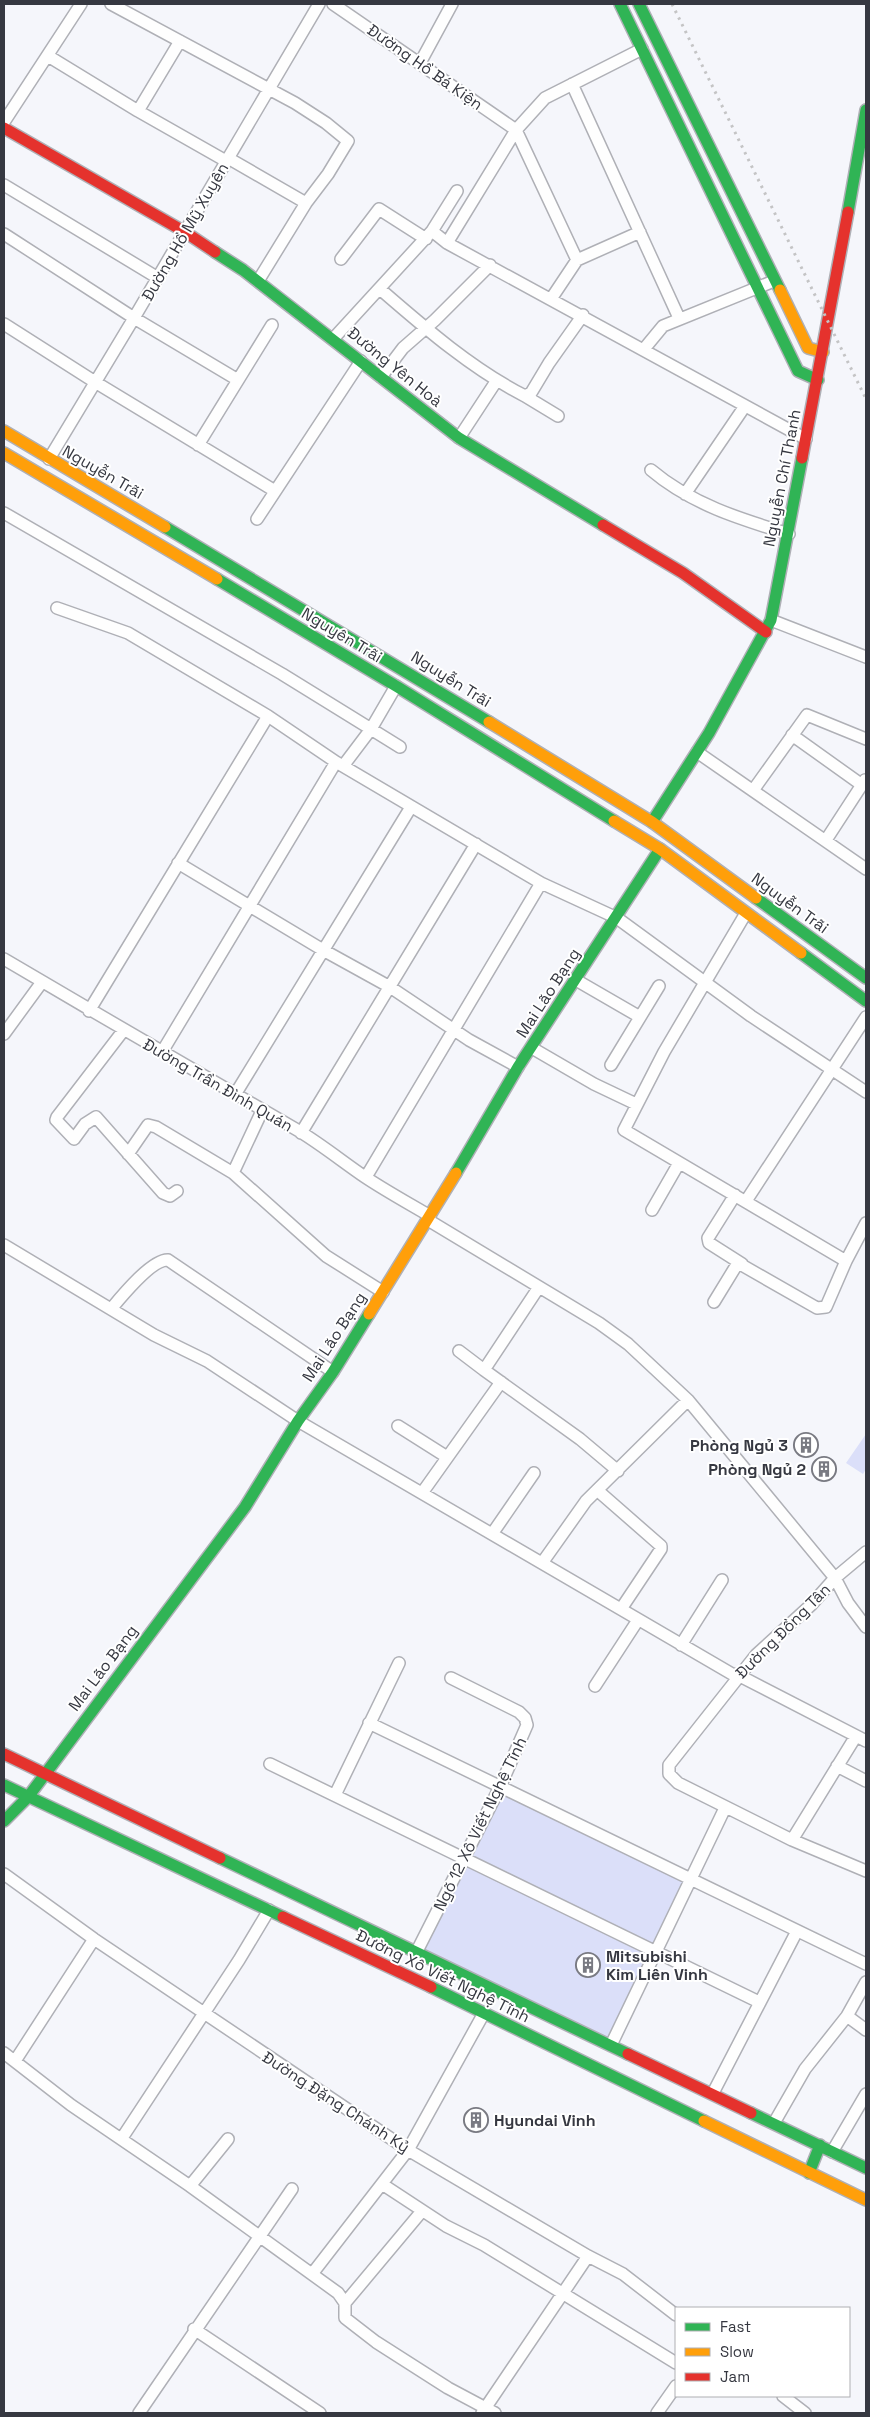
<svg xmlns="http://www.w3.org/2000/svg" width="870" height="2417" font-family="'Space Grotesk',sans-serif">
<rect width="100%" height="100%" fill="#f5f6fb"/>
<path fill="#dbdff9" d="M866,1434V1469L863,1474L846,1463Z
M500,1787L690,1879L611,2045L417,1951Z"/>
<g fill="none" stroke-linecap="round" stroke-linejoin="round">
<defs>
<path id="street" d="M111,4L295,103L326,123L348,141L328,174L306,203L258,281
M333,4L516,130L577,260
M48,56L138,111L226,161
M420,63L452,4
M572,84L679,318
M138,111L180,41
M4,122L81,4
M228,158L306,203
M4,185L158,278
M432,231L457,191
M4,234L134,318L238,380
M447,243L516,130L545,98L642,49
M341,259L379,209L426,239
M380,289C425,328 472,369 525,396L531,393L549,363L583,315
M551,299L577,260L640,232
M4,324L95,382L275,491
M333,339L432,231L447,243L806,439
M644,349L663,326L774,281
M381,377L403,348L435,320L490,265
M525,396L558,416
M459,438L497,380
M198,445L272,325
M49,459L134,318L319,4
M651,470C691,504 740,519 789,534
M685,494L745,406
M4,513L282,674L371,729L396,686
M257,519L361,361
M57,608L128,633L268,716L336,762L541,883L617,918L751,1016L866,1092
M771,620L866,657
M792,735L862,785
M697,752L866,869
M343,766L371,729L400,747
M754,789L807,715L866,739
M826,840L865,780
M178,863L323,950L390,987L469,1040L518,1067
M746,913L664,1052L624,1130L846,1261
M4,959C102,1017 201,1074 299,1131C322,1145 343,1162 365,1177C386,1191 408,1203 430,1216
M576,980L640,1017
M89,1011L268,716
M123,1031L57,1117L56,1120L74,1139L85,1124L96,1117L163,1193L170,1196L177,1191
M4,1034L42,982
M532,1048L594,1084L636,1104
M162,1052L336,762
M611,1065L659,986
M236,1093L411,807
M301,1133L476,844
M128,1154L148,1125L156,1127L233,1173L326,1256L383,1292
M233,1173L262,1111
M366,1177L541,883
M735,1195L708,1238L709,1243L742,1264
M746,1201L866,1017
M652,1210L679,1163
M428,1220L599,1323L628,1344L688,1400L835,1578L848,1603L866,1627
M4,1245L154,1335L207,1361L298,1421L732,1674L738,1675L866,1741
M539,1287L484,1370L580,1439L618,1471
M714,1302L736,1266L740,1264L817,1308L826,1307L846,1261L866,1223
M111,1309C121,1297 152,1259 168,1260L333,1372
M459,1351L484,1370
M398,1426L447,1457
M597,1490L661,1546V1549L621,1609
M422,1493L501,1382
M492,1534L534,1473
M866,1552L835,1578L811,1605L756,1655L669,1765V1774L678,1783L792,1840L866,1871
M542,1563L586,1501L688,1400
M681,1645L722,1580
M595,1686L638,1620
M369,1723L866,1964
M270,1764L759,2002
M837,1766L866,1781
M335,1795L399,1663
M792,1840L856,1736
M4,1874L94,1939L408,2150L588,2256L623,2274L676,2315
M417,1951L500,1787L527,1725L525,1718L519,1712L451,1678
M847,2016L866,2030
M611,2045L725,1808
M4,2053L71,2105L190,2186L338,2293L345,2303V2318L376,2342L448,2388L495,2413
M15,2061L94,1939
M713,2093L797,1931
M774,2123L805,2069L847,2016L866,1982
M122,2138L239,1960L269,1910
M832,2152L866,2094
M382,2184L446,2226L484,2245L676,2363
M190,2186L228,2139
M312,2274L408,2150L484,2013
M345,2303L422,2211
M194,2329L320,2413
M783,2396L805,2413
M139,2413L292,2189
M482,2413L588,2256
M657,2413L676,2386"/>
<path id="fast" d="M620,4L798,371L818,380
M639,4L780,290
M848,212L866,110
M215,252L243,270L459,438L603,525
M165,527L489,722
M217,579L396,686L614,821
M652,822L709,733L771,620L802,458
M756,898L866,978
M801,953L866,1001
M456,1173L518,1067L660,849
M4,1785L283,1917
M4,1821L28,1797L245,1507L298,1421L333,1372L369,1314
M220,1858L628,2054
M431,1987L704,2121
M751,2113L866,2168
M809,2173L820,2145"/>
<path id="slow" d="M780,290L808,348L823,352
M4,431L165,527
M4,453L217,579
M489,722L652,822L756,898
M614,821L660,849L801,953
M369,1314L456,1173
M704,2121L866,2200"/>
<path id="jam" d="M4,128L185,232L215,252
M802,458L848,212
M603,525L683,573L766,632
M4,1754L220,1858
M283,1917L431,1987
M628,2054L751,2113"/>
</defs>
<use href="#street" stroke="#afb0b6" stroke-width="14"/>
<use href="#fast" stroke="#afb0b6" stroke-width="14"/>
<use href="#slow" stroke="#afb0b6" stroke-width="14"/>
<use href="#jam" stroke="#afb0b6" stroke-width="14"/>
<use href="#street" stroke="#fefefe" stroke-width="11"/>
<use href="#fast" stroke="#30b455" stroke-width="11"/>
<use href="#slow" stroke="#ff9f0a" stroke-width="11"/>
<use href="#jam" stroke="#e5322d" stroke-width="11"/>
<path stroke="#c4c4c5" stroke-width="3" stroke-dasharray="2.5 5" stroke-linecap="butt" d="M672,4L866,399"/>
</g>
<defs>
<symbol id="building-ring" viewBox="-11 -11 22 22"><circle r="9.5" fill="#fff" stroke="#797a82" stroke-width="1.5"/><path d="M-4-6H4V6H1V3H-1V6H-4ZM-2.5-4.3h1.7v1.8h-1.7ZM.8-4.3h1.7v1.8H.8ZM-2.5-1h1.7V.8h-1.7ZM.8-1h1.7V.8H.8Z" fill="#797a82"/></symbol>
</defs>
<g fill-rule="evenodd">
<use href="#building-ring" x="792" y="1431" width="28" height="28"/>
<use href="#building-ring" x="810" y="1455" width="28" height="28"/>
<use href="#building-ring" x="574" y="1951" width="28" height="28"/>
<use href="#building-ring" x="462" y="2106" width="28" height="28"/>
</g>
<g text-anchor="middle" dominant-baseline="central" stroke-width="4" stroke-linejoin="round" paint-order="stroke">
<g font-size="16" fill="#363841" stroke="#fff">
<text transform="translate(425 67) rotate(35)">Đường Hồ Bá Kiện</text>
<text transform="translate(185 232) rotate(-60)">Đường Hồ Mỹ Xuyên</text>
<text transform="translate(395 367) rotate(39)">Đường Yên Hoà</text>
<text transform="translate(103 472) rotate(30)">Nguyễn Trãi</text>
<text transform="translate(782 478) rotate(-79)">Nguyễn Chí Thanh</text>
<text transform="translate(342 635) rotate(31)">Nguyên Trãi</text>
<text transform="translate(451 679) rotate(32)">Nguyễn Trãi</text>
<text transform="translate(790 903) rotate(36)">Nguyễn Trãi</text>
<text transform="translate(548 993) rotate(-57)">Mai Lão Bạng</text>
<text transform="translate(218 1085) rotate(30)">Đường Trần Đình Quán</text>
<text transform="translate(334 1337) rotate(-57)">Mai Lão Bạng</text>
<text transform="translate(783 1631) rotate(-45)">Đường Đồng Tân</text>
<text transform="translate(103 1668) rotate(-53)">Mai Lão Bạng</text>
<text transform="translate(480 1824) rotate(-64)">Ngõ 12 Xô Viết Nghệ Tĩnh</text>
<text transform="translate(443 1976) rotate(26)">Đường Xô Viết Nghệ Tĩnh</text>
<text transform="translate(336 2102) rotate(33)">Đường Đặng Chánh Kỷ</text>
</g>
<g font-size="16" font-weight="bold" fill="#363841" stroke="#fff" text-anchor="end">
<text x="788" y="1445">Phòng Ngủ 3</text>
<text x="806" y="1469">Phòng Ngủ 2</text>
<text x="606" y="1956" text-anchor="start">Mitsubishi<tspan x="606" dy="18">Kim Liên Vinh</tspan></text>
<text x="494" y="2120" text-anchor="start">Hyundai Vinh</text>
</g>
</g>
<rect width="870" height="2417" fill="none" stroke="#363841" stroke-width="10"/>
<rect x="675" y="2307" width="175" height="90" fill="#ffffff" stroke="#afafb3"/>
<rect x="685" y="2323" width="25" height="8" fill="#30b455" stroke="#afafb3"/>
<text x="720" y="2332" font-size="15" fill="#363841">Fast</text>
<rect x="685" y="2348" width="25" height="8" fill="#ff9f0a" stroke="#afafb3"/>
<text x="720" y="2357" font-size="15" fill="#363841">Slow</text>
<rect x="685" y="2373" width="25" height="8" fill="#e5322d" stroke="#afafb3"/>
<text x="720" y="2382" font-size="15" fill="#363841">Jam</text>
</svg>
